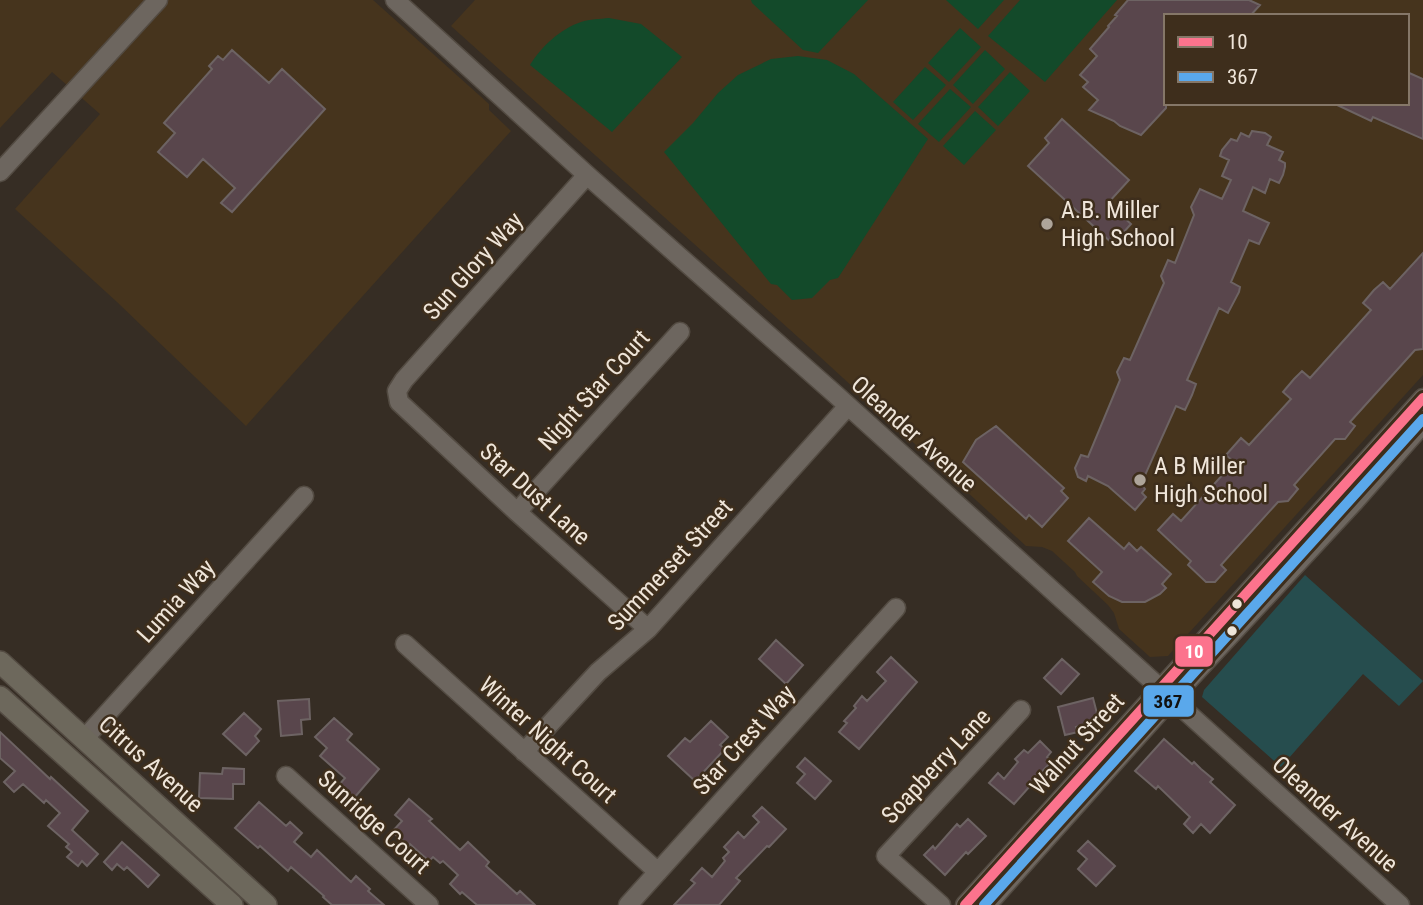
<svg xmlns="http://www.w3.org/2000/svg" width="1423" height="905" font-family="'Roboto Condensed',sans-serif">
<rect width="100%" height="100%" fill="#362d24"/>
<path fill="#46341d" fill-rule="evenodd" d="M0,0H373L489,104V110L511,131L246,426L117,302L15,209L100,114L52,72L0,128Z
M475,0H1423V375L1168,656L1150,657L1119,629L1114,613L1108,605L1077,576L1075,572L1052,551L1042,547L1026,546L818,355L451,26ZM1166,16H1407V103H1166Z"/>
<path fill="#134a2a" d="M751,0H868L818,53L803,50L752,3Z
M946,0H1004L978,29Z
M1020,0H1117L1045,82L988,36Z
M609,18L641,24L682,57L612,132L530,65C541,47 560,29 581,22C590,19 600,19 609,18Z
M960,28L981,47L949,82L928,63Z
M985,50L1005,69L973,104L953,85Z
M798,56L827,60L854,74L928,139L838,278L830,280L812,298L792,300L777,285L771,284L664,152L693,123L718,93L738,75L771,59Z
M925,67L946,85L913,120L893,102Z
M1010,72L1030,91L998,126L978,107Z
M950,89L971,107L939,142L918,124Z
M975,111L996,130L964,165L943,146Z"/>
<path fill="#264d4e" d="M1305,575L1423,681L1399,706L1363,674L1281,767L1202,697L1204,690Z"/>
<path fill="#59464c" stroke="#6d6363" stroke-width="2" d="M1128,0H1249L1260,5L1250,16H1166V108L1141,135L1120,126L1114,121L1089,110L1098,100L1083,87L1088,82L1080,75L1097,56L1090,49L1109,27L1108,26L1117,16L1115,15Z
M232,50L269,83L282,69L325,109L232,212L221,203L235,188L203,159L187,177L158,152L175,133L164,123L212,69L209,66L218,56L223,60Z
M1407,72L1423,79V139L1373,117L1371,121L1333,103H1407Z
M1062,119L1129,180L1108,203L1131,224L1113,244L1028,166L1049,143L1045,138Z
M1252,131L1265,133L1271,137L1267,145L1283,152L1279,160L1285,163V167L1283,175L1279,183L1270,179L1265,193L1253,187L1243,211L1269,223L1259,244L1249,240L1231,282L1240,287L1239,292L1228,313L1219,308L1187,380L1196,384L1192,395L1185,410L1176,406L1141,484L1145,489L1142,493L1146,497L1135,510L1108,486L1088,476L1086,481L1078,477L1075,468L1081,455L1088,457L1120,380L1117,372L1124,358L1130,360L1164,283L1161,276L1168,260L1175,263L1194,215L1191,207L1200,189L1222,199L1231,180L1222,176L1229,160L1220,156L1222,150L1231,139L1237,141L1241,133L1249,137Z
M1423,253V349L1415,350L1350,422L1355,426L1345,439H1335L1294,485L1298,489L1288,501L1278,502L1221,565L1226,570L1215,582H1206L1188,565L1191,561L1158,530L1173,514L1181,521L1234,462L1226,455L1241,438L1249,445L1291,399L1283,392L1294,379L1302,371L1310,378L1371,310L1363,303L1374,290L1383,282L1390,289Z
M996,426L1064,488L1061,491L1068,498L1042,527L1029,515L1026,519L963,462L976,440Z
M1089,518L1124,549L1129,543L1137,551L1141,547L1171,574L1162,584L1166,588L1160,594L1145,602H1122L1109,596L1093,582L1102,572L1068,541Z
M776,640L803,665L786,684L759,659Z
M891,657L917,682L859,749L839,732L847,723L844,721L856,708L854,706L862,696L867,701L886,681L877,672Z
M1062,659L1079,674L1061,694L1044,678Z
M1093,698L1099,721L1076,727L1078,732L1065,735L1058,707Z
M309,699L310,719L301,720L302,734L281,736L278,701Z
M244,713L261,729L255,736L259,741L246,755L223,734Z
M334,718L352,734L347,740L379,769L354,798L339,785L345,778L320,756L327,748L315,737Z
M711,721L728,737L720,745L725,749L695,781L668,756L685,738L690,742Z
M0,732L50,779L51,777L88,811L72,830L98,854L87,866L82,861L78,866L67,857L72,852L66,847L69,844L48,826L60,813L46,800L44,803L23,784L14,792L4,782L15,771L0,758Z
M1164,739L1192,764L1194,762L1201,769L1213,779L1210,782L1235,805L1210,833L1201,824L1193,833L1184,824L1190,817L1158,786L1156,789L1135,771Z
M1040,741L1051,752L1047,757L1052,761L1029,785L1030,786L1014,804L989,783L998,773L1004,779L1018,762L1015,759L1024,750L1028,753Z
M805,758L831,781L815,799L797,783L805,774L797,767Z
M223,768L244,769V784H233V799L199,798L200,773L222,774Z
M409,799L432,819L429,821L460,850L468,842L489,862L486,866L517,894L520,891L535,905H477L462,892L460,894L450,884L458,875L443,861L440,863L433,857L429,861L410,844L409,846L392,832L402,821L395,815Z
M259,802L286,826L290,822L302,833L294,842L311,857L317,850L351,882L356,876L370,889L368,891L384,905H332L323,897L324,896L291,867L288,871L260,846L258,848L235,828Z
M762,807L786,829L769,847L767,846L736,878L740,881L719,905H674L695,883L691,880L702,868L712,877L725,861L723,858L729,852L724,847L738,832L744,838L759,822L753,816Z
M968,819L986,836L968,854L966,852L945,875L924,855L933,846L935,849L957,824L960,827Z
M1088,841L1115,866L1096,886L1078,869L1087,859L1078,851Z
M122,842L159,875L148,887L127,867L124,870L117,864L112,870L104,862Z"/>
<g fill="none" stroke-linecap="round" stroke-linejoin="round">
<defs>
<path id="minor" d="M395,0L587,175L835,394L1400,905
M0,172L158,0
M587,175L404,380L397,391L399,402L517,512L648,629
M517,512L680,332
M405,644L658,872
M84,739L304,496
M524,752L598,672L648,629L848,406
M286,776L429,905
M628,905L896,608
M941,905L886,856L1021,710
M965,905L1423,398
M987,905L1171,699L1355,501L1423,424"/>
<path id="major" d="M0,662L266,905
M0,697L232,905"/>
</defs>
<use href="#minor" stroke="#534b42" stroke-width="21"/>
<use href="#major" stroke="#534b42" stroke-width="24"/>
<use href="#minor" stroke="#6d665f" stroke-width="18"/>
<use href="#major" stroke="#6d685c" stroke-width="21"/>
<defs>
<path id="bus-1" d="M965,905L1423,398"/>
<path id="bus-2" d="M984,905L1423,419"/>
</defs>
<use href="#bus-1" stroke="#3e2e1c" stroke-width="16"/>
<use href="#bus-2" stroke="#3e2e1c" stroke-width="16"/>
<use href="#bus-1" stroke="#fc738d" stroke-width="10"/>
<use href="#bus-2" stroke="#5aa8eb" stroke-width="10"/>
</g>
<g fill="#aea59a" stroke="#3e2e1c" stroke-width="2.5">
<circle cx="1047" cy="224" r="7"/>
<circle cx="1140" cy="480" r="7"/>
</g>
<g fill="#efe5d9" stroke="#3e2e1c" stroke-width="2.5">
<circle cx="1237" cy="604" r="6"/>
<circle cx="1232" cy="631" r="6"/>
</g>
<g text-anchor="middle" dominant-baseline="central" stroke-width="5" stroke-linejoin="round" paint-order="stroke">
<g font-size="24" fill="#efe5d9" stroke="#3e2e1c" text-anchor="start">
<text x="1061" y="210">A.B. Miller<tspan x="1061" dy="28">High School</tspan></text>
<text x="1154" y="466">A B Miller<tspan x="1154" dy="28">High School</tspan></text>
</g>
<g font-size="24" fill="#efe5d9" stroke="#3e2e1c">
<text transform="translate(473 266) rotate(-48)">Sun Glory Way</text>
<text transform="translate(594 390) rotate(-48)">Night Star Court</text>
<text transform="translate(914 434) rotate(42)">Oleander Avenue</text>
<text transform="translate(535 494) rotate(42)">Star Dust Lane</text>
<text transform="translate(670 565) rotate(-47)">Summerset Street</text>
<text transform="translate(176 601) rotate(-48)">Lumia Way</text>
<text transform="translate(548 740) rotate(42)">Winter Night Court</text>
<text transform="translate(744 740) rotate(-48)">Star Crest Way</text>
<text transform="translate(1077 744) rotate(-48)">Walnut Street</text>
<text transform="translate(151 764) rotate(42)">Citrus Avenue</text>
<text transform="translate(936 766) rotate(-47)">Soapberry Lane</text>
<text transform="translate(1335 814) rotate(42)">Oleander Avenue</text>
<text transform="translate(374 822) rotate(42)">Sunridge Court</text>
</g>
</g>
<g stroke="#3e2e1c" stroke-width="2.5">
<rect x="1174" y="635" width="40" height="33" rx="7" fill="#fc738d"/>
<rect x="1142" y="684" width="53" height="34" rx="7" fill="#5aa8eb"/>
</g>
<g font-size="19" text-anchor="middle" font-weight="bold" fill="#fff">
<text x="1194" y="658">10</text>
</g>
<g font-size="19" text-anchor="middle" font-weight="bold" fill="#111">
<text x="1168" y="708">367</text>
</g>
<rect x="1164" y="14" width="245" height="91" fill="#3e2e1c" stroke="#857768" stroke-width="2"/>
<rect x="1178" y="37" width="35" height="10" fill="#fc738d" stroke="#857768" stroke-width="2"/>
<text x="1227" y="49" font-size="21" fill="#efe5d9">10</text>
<rect x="1178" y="72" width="35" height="10" fill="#5aa8eb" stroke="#857768" stroke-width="2"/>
<text x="1227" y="84" font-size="21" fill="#efe5d9">367</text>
</svg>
